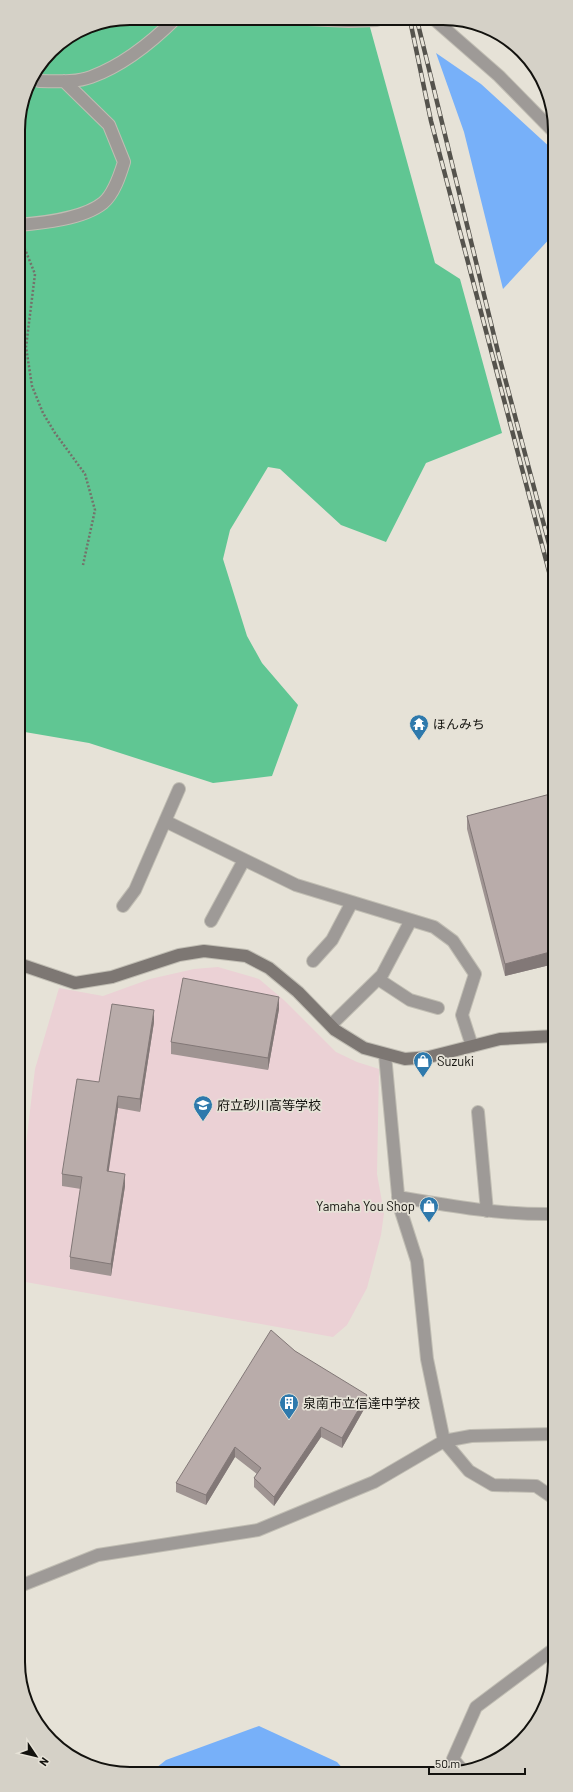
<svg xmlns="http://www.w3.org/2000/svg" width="573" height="1792" font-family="Barlow,'Noto Sans JP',sans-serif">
<rect width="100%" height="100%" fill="#e6e2d7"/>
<path fill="#ebd1d5" d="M218,967L259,979L285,1001L336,1052L357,1062L379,1069L377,1174L384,1213L381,1235L367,1288L347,1325L333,1337L20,1281V1194L35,1069L59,988L103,996L150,979L194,969Z"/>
<path fill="#60c693" d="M130,18L368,20L435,263L460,279L502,433L426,463L386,542L341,525L280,469L268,467L230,530L223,559L247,636L262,663L298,705L272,776L213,783L89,743L19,731L18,122L29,80L53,50L104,27L107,22Z"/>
<path fill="#77b0f9" d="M436,53L481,84L553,150V235L503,289L464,132Z
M259,1726L337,1762L346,1772H151L166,1760Z"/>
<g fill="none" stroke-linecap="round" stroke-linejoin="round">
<defs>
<path id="street" d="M308,19L349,21L377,20
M435,20L499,76L553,131
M39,81C55,81 75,83 91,77C124,65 151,43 176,18
M18,225C43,223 83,219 103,203C114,194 120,175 124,162L109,125L64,81
M165,821L296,885L434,927L453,941L475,974L462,1015L472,1046
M123,906L135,890L179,789
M211,921L244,860
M313,961L332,940L352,902
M378,979L410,1000L438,1008
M331,1025L382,975L411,920
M385,1055L399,1205L417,1261L427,1359L444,1441L469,1471L493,1485L536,1486L555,1499
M478,1112L487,1211
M398,1197C450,1206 501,1215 554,1214
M20,1586L98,1555L258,1530L374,1482L444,1441L471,1436L554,1434
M464,1772L453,1759L476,1707L555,1648"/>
<path id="secondary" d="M19,964L75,983L112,977L179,955L204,951L246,956L269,968L298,992L335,1030L364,1048L405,1059L429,1057L500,1039L554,1036"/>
</defs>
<use href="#street" stroke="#c0bdb3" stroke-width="14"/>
<use href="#secondary" stroke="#c0bdb3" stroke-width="14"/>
<path stroke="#74716a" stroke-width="2.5" stroke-dasharray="2 2" stroke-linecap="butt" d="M20,237L35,274L26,347L32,386L43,413L55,433L85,474L95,510L83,565"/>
<use href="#street" stroke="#9e9a97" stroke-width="12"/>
<use href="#secondary" stroke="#7d7773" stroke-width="12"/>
<defs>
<path id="rail" d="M410,20L431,121L553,587
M417,20L498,352L553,559"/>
</defs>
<use href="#rail" stroke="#55534d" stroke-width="4.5"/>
<use href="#rail" stroke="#e6e2d7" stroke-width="3" stroke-dasharray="9" stroke-linecap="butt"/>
</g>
<path fill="#9f9492" d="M554,793V964L505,976L467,829V816Z
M279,1009L268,1070L171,1054V1042Z
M154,1022L140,1112L118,1108L108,1171L125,1186L111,1276L70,1269V1257L81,1189L62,1186V1174L99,1082Z
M295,1351L367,1404L342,1448L321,1437L274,1506L254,1487V1478L257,1474L235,1457L206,1505L176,1492V1483Z"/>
<path fill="#827877" d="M554,951V964L505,976V964Z
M279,997V1009L268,1070V1058Z
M154,1010V1022L140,1112V1099Z
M118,1096V1108L107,1183V1171Z
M125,1174V1186L111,1276V1264Z
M367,1395V1404L342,1448V1438Z
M321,1427V1437L274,1506V1497Z
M235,1447V1457L206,1505V1495Z"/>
<path fill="#b9acaa" stroke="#827877" d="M554,793V951L505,964L467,816Z
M183,978L279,997L268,1058L171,1042Z
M112,1004L154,1010L140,1099L118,1096L107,1171L125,1174L111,1264L70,1257L82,1177L62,1174L77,1079L99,1082Z
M271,1330L295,1351L367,1395L342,1438L321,1427L274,1497L254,1478L261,1468L235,1447L206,1495L176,1483Z"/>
<defs>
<symbol id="temple-pin" viewBox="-11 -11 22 30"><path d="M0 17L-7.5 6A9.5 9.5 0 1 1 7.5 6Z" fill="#2e79ac" stroke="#e6e2d7"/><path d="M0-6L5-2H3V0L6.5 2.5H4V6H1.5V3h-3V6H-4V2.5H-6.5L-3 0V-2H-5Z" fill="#fff"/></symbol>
<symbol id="shop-pin" viewBox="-11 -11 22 30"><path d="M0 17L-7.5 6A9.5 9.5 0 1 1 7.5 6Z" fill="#2e79ac" stroke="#e6e2d7"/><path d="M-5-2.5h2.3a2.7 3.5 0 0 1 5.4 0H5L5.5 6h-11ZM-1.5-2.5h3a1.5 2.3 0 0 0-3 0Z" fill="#fff"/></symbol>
<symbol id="school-pin" viewBox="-11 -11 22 30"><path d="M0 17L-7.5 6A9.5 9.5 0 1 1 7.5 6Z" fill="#2e79ac" stroke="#e6e2d7"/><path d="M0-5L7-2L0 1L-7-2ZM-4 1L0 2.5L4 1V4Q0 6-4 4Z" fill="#fff"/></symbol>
<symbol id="building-pin" viewBox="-11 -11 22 30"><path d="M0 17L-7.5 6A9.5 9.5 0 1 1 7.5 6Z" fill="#2e79ac" stroke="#e6e2d7"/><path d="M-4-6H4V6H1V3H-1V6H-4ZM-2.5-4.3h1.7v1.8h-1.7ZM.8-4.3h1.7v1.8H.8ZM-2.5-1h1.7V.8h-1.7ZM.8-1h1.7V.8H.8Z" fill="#fff"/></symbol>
</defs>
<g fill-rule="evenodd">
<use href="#temple-pin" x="408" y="713" width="22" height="30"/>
<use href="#shop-pin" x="412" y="1050" width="22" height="30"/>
<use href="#school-pin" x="192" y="1094" width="22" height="30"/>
<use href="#shop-pin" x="418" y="1195" width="22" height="30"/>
<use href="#building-pin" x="278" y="1392" width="22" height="30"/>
</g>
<g text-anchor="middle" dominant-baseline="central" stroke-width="3.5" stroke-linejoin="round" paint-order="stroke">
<g font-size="13" fill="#13120e" stroke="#e6e2d7" text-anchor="start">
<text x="433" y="724">ほんみち</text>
<text x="437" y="1061">Suzuki</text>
<text x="217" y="1105">府立砂川高等学校</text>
<text x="415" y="1206" text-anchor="end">Yamaha You Shop</text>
<text x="303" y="1403">泉南市立信達中学校</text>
</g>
</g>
<path d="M0 0H573V1792H0ZM130 25H443A105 105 0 0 1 548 130V1662A105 105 0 0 1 443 1767H130A105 105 0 0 1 25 1662V130A105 105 0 0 1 130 25Z" fill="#d5d1c7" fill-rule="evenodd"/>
<path fill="none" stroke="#13120e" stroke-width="2" d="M130 25H443A105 105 0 0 1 548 130V1662A105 105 0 0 1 443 1767H130A105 105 0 0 1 25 1662V130A105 105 0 0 1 130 25Z"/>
<g transform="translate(36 1756) rotate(125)" stroke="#e6e2d7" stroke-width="3" paint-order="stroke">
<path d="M0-3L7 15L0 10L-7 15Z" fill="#13120e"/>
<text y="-6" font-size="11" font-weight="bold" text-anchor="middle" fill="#13120e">N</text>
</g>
<path d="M429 1768v6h96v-6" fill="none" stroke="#13120e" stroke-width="2"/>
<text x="435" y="1768" font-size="12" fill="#13120e" stroke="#e6e2d7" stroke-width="3" paint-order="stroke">50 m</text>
</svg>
